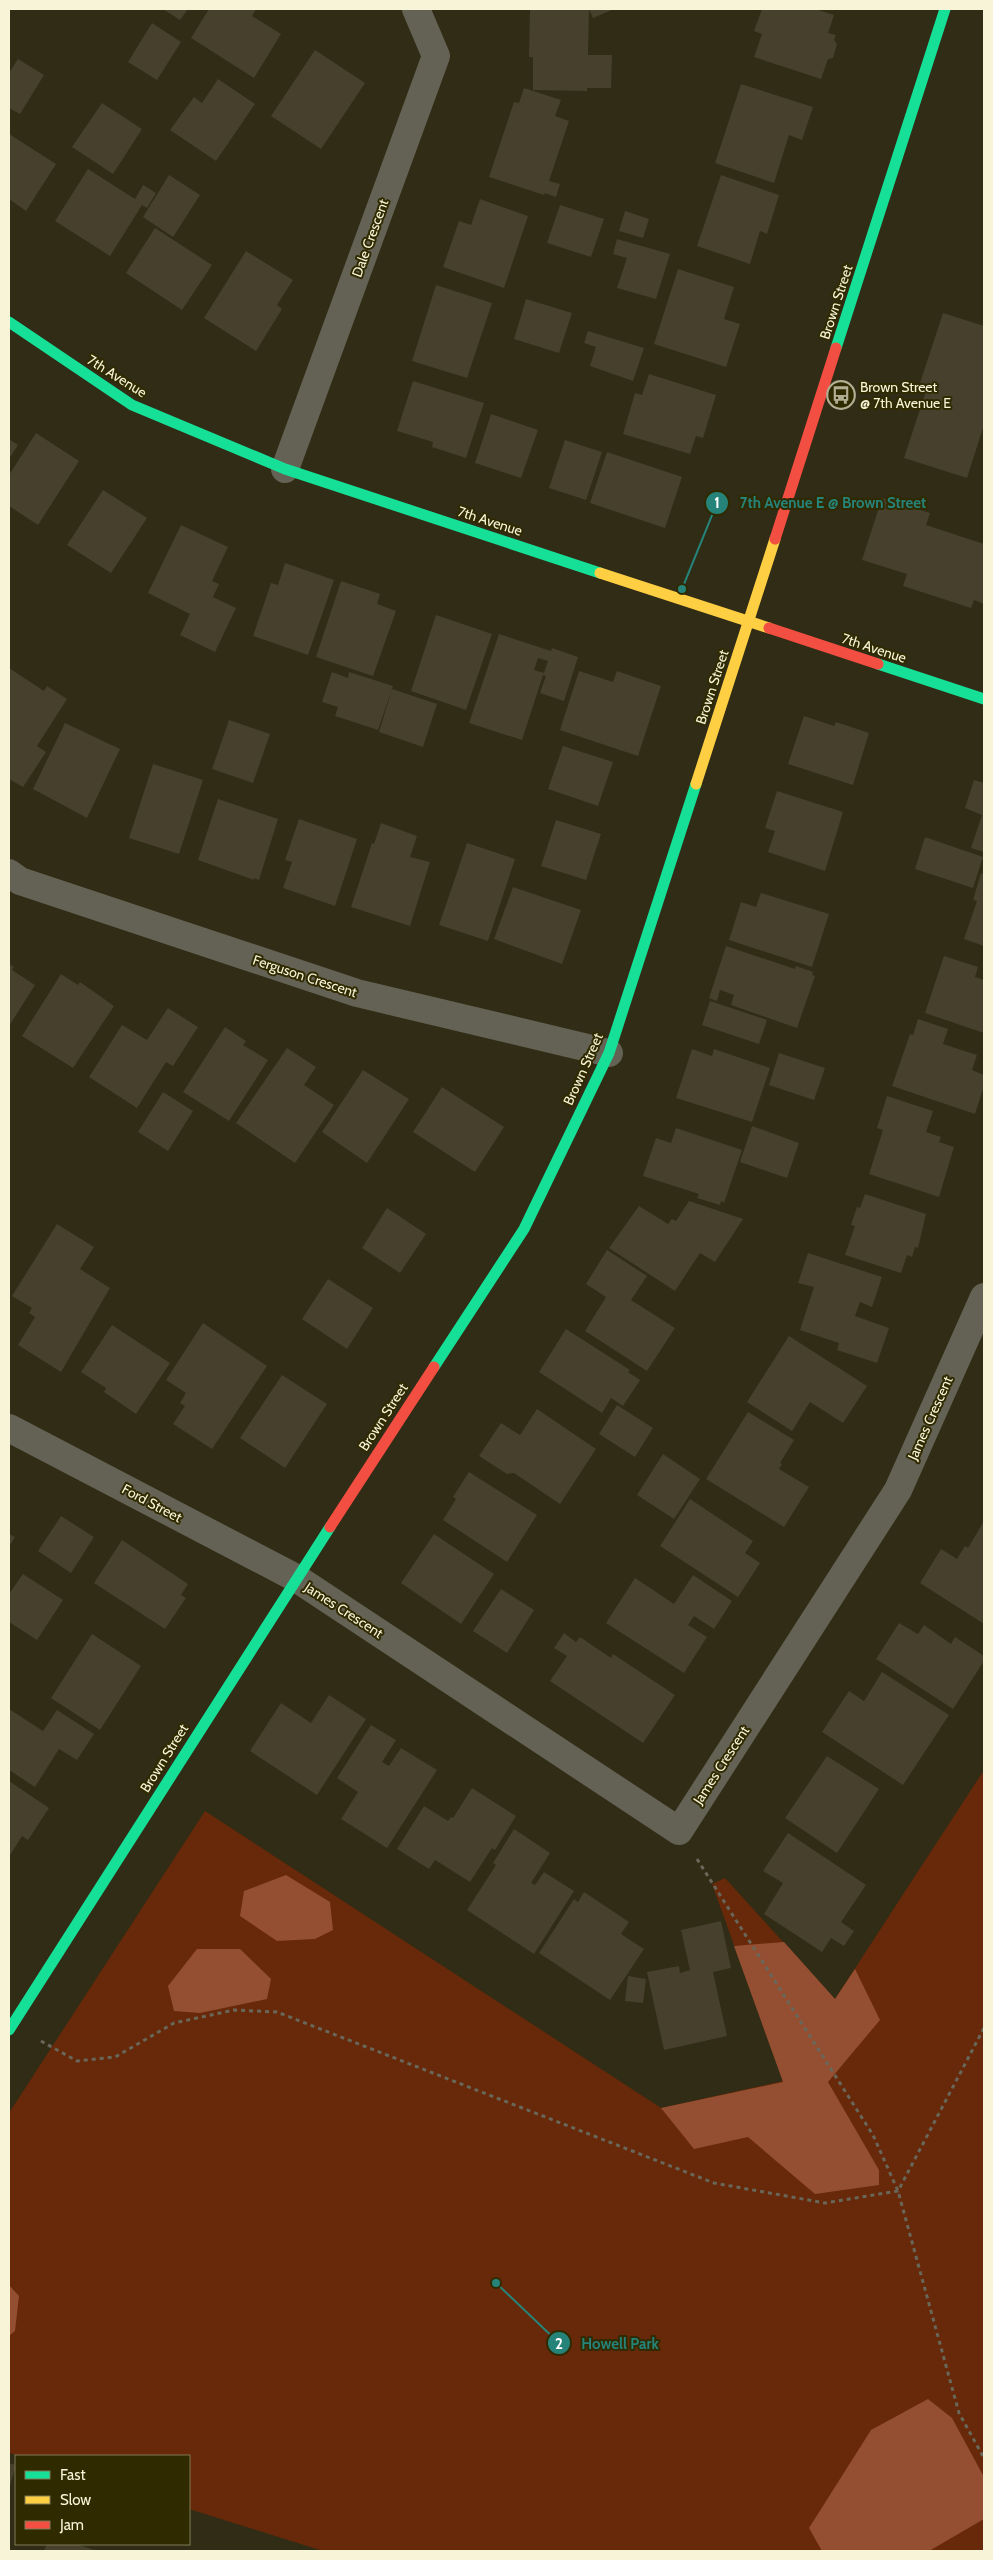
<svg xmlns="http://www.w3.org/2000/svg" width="993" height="2560" font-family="Cabin,sans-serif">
<rect width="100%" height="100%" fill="#302c15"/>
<path fill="#672909" d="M984,1770V2551H323L189,2509V2456H20L9,2453V2113L205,1811L661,2108L783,2081L712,1884L725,1878L835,1999Z"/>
<path fill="#944f32" d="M286,1875L330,1902L333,1930L315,1939L277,1941L240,1916L244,1891Z
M784,1942L835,1999L855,1969L880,2020L828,2082L879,2170V2185L815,2194L748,2137L694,2149L661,2108L783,2082L734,1946Z
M197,1949H240L271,1979L267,1999L200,2013L174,2011L168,1986Z
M9,2285L19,2296L15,2331L9,2336Z
M928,2399L952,2418L984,2477V2519L929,2551H822L809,2528L871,2430Z"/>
<path fill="#47402c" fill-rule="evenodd" d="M163,9H188L180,20Z
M209,9H256L252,16L281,34L254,78L191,38Z
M530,9H589L588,55H612L611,88H587V91L533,90V57H529Z
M589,9H614L593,18Z
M762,9H815L834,15L828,33L836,35L834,40L837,44L833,58L828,59L821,79L754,57L762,34L754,31Z
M152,23L181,42L157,80L128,62Z
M315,50L365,83L321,149L271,116Z
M18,59L44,75L20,114L9,108V73Z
M218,79L255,104L216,161L170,130L194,97L202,103Z
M741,84L813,107L802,140L789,135L774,183L715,163Z
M524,88L561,100L555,116L569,121L549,181L560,184L556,197L545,193L544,195L489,177L514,102L519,103Z
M102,103L142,129L113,174L72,147Z
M9,134L56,164L26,211L9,199Z
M88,169L135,199L143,185L156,193L147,208L142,205L110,256L55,221Z
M169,175L200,195L173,237L143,217Z
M721,175L779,195L767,234L760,231L750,264L697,246Z
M480,199L528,216L504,288L443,267L459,221L471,225Z
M560,205L604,219L591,257L547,243Z
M625,211L649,219L643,238L619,231Z
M155,228L212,265L182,310L126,273Z
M617,239L670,254L656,299L617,288L627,258L613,254Z
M246,251L293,280L277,305L282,309L256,351L204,318Z
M678,269L734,287L724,319L740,324L726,367L654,344Z
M436,285L492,303L467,378L412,361Z
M526,299L572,313L559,353L514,339Z
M943,313L984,326V425L967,478L904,458L928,385L920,383Z
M588,331L644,348L633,381L590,366L596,347L584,343Z
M649,374L716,395L703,438L696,436L690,454L623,434L635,393L642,395Z
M413,381L484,403L466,458L432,447L433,442L397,431Z
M491,414L538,430L521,478L475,463Z
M36,433L79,461L38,525L9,506V475Z
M9,439L18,445L9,459Z
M565,440L602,452L586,500L549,488Z
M607,452L682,477L665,528L590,503Z
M103,490L147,518L111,573L67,545Z
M882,498L930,513L926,525L984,544V604L974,600L971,608L903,586L907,574L862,560Z
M181,525L228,547L212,581L219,584L213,597L236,608L215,652L180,635L190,614L148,593Z
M285,563L334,580L308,655L253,636L271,583L278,585Z
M341,581L380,594L377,604L396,611L373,676L316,657Z
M436,615L492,634L466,710L411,691Z
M499,634L551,651L552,648L578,657L564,701L540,693L546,676L543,675L522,740L469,723ZM538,658L548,661L544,673L534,670Z
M9,668L44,691L47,686L67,699L37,746L46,752L23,787L9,779Z
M579,671L613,682L617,671L661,686L638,756L560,730Z
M332,672L348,678L349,672L393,686L378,730L335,716L338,707L322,702Z
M392,689L437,704L423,747L379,732Z
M804,716L834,726L836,722L869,733L853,785L788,764Z
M229,720L270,734L253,783L212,769Z
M65,723L120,749L87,818L33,789Z
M563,746L613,762L598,806L548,789Z
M153,764L203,780L179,854L129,838Z
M974,780L984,783V852L971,848L982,815L965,808Z
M777,791L843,812L825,871L768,852L775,831L765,828Z
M218,799L278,819L259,880L254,878V880L198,860Z
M299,819L357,839L335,906L283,888L292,862L285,860Z
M556,820L601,834L586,880L541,866Z
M381,823L417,836L410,857L430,862L410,926L351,907L372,843L374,844Z
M925,837L983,857L973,888L915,869Z
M467,843L515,859L488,941L439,925Z
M981,873L984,874V946L964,939L977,901L973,900Z
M513,887L581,910L562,964L494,939Z
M761,893L829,914L812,967L729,940L741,902L756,907Z
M726,946L795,969L796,966L813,972L812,975L815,976L797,1028L731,1005L734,995L720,990L717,1001L709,998Z
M944,956L978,967L975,977L984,980V1033L925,1013Z
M9,964L14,967L12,970L35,985L9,1026Z
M61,974L78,985L80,982L114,1006L73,1068L22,1036Z
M710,1001L767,1020L759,1044L702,1025Z
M168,1008L198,1027L173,1066L166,1062L137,1108L89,1077L122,1025L147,1040Z
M918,1019L948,1029L943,1044L977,1055L972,1070L984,1075V1086L975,1114L892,1086L910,1034L913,1035Z
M225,1027L246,1041L243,1045L268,1060L229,1121L183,1092Z
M287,1048L316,1067L304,1085L334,1105L295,1163L236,1123Z
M692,1049L712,1056L714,1049L770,1068L752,1122L676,1098Z
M779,1053L825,1068L814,1100L769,1085Z
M363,1070L409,1099L367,1163L322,1132Z
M442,1087L504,1127L475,1172L413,1132Z
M163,1092L193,1111L168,1151L138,1132Z
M887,1096L933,1111L926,1132L941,1137L939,1142L954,1147L939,1197L869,1174L883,1130L877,1128Z
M752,1126L799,1143L787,1178L740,1162Z
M676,1128L742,1150L724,1203L721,1201L720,1205L697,1198L699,1194L643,1176L656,1138L671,1143Z
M865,1194L926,1214L918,1248L915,1247L912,1257L907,1255L901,1273L845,1255L855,1226L851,1225L857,1207L860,1208Z
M689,1201L743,1219L715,1262L700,1253L675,1291L609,1248L639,1206L668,1224L672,1219L676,1221Z
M387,1208L426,1234L400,1273L362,1248Z
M57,1224L94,1247L80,1269L110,1288L61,1372L18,1345L35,1317L29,1313L32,1308L12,1296Z
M607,1250L647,1276L631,1300L675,1328L647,1371L585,1331L606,1297L586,1284Z
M808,1253L882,1277L872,1307L860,1302L855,1316L889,1328L877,1363L837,1350L839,1343L800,1330L814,1287L798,1283Z
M328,1279L373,1308L347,1349L302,1319Z
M203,1323L267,1366L212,1449L173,1424L185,1406L180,1403L186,1393L166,1380Z
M112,1325L170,1363L136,1414L104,1392L106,1388L81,1372Z
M566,1329L630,1370L628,1372L640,1380L623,1406L611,1398L602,1413L539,1372Z
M789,1336L867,1386L843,1423L810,1402L792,1431L747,1402Z
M282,1375L327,1404L285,1468L240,1438Z
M617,1405L653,1428L635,1457L599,1434Z
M537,1409L596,1449L560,1504L514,1473L507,1474L479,1456L501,1423L520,1435Z
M748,1412L794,1440L780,1463L782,1464L779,1469L809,1487L784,1527L706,1479Z
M663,1454L700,1479L674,1519L637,1495Z
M469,1472L537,1515L507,1562L443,1520L456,1499L453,1497Z
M690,1499L753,1541L745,1553L760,1563L738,1597L660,1546Z
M61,1516L94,1537L71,1573L38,1551Z
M984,1521V1624L920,1583L941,1549L957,1559L965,1546L968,1548Z
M9,1534L15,1537L9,1547Z
M434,1534L494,1574L461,1624L401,1583Z
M122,1540L188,1584L181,1595L186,1598L165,1629L94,1583Z
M23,1574L63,1600L37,1640L9,1622V1594Z
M693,1575L732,1601L714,1629L694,1616L688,1625L707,1637L684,1673L606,1623L635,1578L674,1604Z
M501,1589L534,1610L507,1653L473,1631Z
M899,1623L918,1634L924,1625L951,1644L955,1637L984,1656V1661L953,1709L876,1659Z
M564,1633L576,1642L580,1637L611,1658L613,1654L675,1695L643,1743L550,1681L567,1656L554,1648Z
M92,1634L141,1666L100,1730L51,1698Z
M882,1672L949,1715L903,1785L822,1732L849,1691L864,1701Z
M329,1695L366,1719L317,1795L250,1751L281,1703L311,1723Z
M9,1709L43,1731L57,1710L94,1734L77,1760L59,1749L35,1787L9,1770Z
M371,1725L396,1740L382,1762L389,1766L401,1748L437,1770L387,1848L341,1819L358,1792L337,1778Z
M827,1756L879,1789L837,1853L785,1818Z
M9,1781L49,1808L28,1840L22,1836L9,1857Z
M472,1788L516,1816L495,1850L492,1848L470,1882L435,1860L429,1869L397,1849L424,1806L448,1821L451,1817L453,1818Z
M514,1829L550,1853L531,1883L535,1885L544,1872L574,1891L534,1954L467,1910L496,1865L493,1863Z
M788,1833L866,1885L841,1922L854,1931L844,1946L831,1938L822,1952L764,1914L783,1883L763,1871Z
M584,1892L629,1922L621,1934L644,1949L610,2000L539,1953L574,1899L578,1902Z
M721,1921L731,1968L713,1972L727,2036L664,2050L647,1972L679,1966L680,1973L690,1970L681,1930Z
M628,1976L646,1979L643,2003L625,2001Z
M9,2463L16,2465L9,2489Z
M47,2544H76L97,2551H44Z"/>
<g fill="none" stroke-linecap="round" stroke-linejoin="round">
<path stroke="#696759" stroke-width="3" stroke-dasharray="4 4" stroke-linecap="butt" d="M697,1859L873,2135L898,2191L959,2413L984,2458
M41,2041L77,2061L115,2057L174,2023L234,2010L277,2012L714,2183L825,2203L898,2191L984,2028"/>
<path stroke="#646254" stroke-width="28" d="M285,469L436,56L416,9
M9,873L20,881L357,993L609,1053
M9,1428L296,1578L679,1831L898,1490L984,1297"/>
<path stroke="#16e098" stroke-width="11" d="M9,322L132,405L285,469L600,573
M836,348L945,9
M878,664L984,699
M434,1367L524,1229L609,1053L696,784
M9,2030L330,1527"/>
<path stroke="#ffcf43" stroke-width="11" d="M600,573L769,628
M696,784L775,539"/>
<path stroke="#f24e42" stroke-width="11" d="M775,539L836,348
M769,628L878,664
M330,1527L434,1367"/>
</g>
<defs>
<symbol id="bus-ring" viewBox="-11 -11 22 22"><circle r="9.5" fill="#302a00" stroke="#b1ae94" stroke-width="1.5"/><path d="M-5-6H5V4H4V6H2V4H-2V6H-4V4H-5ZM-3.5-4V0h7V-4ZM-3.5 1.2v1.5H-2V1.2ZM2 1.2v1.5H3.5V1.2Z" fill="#b1ae94"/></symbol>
</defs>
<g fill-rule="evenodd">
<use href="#bus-ring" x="825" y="379" width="32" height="32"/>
</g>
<g text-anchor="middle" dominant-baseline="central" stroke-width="4" stroke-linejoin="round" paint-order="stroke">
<g font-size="14" fill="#f7f4d8" stroke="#302a00">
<text transform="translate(370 238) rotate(-70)">Dale Crescent</text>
<text transform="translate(836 302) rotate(-72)">Brown Street</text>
<text transform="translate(117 376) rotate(32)">7th Avenue</text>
<text transform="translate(490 521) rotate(18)">7th Avenue</text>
<text transform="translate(874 648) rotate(18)">7th Avenue</text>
<text transform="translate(712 687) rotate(-72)">Brown Street</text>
<text transform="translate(305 976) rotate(18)">Ferguson Crescent</text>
<text transform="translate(583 1069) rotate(-66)">Brown Street</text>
<text transform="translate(383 1417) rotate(-57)">Brown Street</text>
<text transform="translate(930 1418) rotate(-66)">James Crescent</text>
<text transform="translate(152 1503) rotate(28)">Ford Street</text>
<text transform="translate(344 1610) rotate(33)">James Crescent</text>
<text transform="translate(164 1758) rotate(-58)">Brown Street</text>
<text transform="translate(721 1765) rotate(-57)">James Crescent</text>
</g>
<g font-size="14" fill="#f7f4d8" stroke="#302a00" text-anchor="start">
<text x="860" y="387">Brown Street<tspan x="860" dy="16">@ 7th Avenue E</tspan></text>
</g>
</g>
<path fill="none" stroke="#268379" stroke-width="2" d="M682 589L717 503M496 2283L559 2343"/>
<g fill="#268379" stroke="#302a00" stroke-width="2">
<circle cx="682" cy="589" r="5"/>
<circle cx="496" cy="2283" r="5"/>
<circle cx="717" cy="503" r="12"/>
<circle cx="559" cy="2343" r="12"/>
</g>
<g font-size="15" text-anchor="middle" font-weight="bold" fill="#fff">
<text x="717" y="508">1</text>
<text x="559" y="2349">2</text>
</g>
<g font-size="15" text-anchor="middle" font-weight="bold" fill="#268379" stroke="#302a00" stroke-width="4" stroke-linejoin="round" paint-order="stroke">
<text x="833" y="508">7th Avenue E @ Brown Street</text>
<text x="620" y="2349">Howell Park</text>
</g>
<rect width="993" height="2560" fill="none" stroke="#f7f4d8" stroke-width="20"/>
<rect x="15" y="2455" width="175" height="90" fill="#302a00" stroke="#807b56"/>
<rect x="25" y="2471" width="25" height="8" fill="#16e098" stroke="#807b56"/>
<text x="60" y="2480" font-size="15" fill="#f7f4d8">Fast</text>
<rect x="25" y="2496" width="25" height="8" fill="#ffcf43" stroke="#807b56"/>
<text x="60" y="2505" font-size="15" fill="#f7f4d8">Slow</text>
<rect x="25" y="2521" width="25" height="8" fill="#f24e42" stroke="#807b56"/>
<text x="60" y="2530" font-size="15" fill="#f7f4d8">Jam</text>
</svg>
